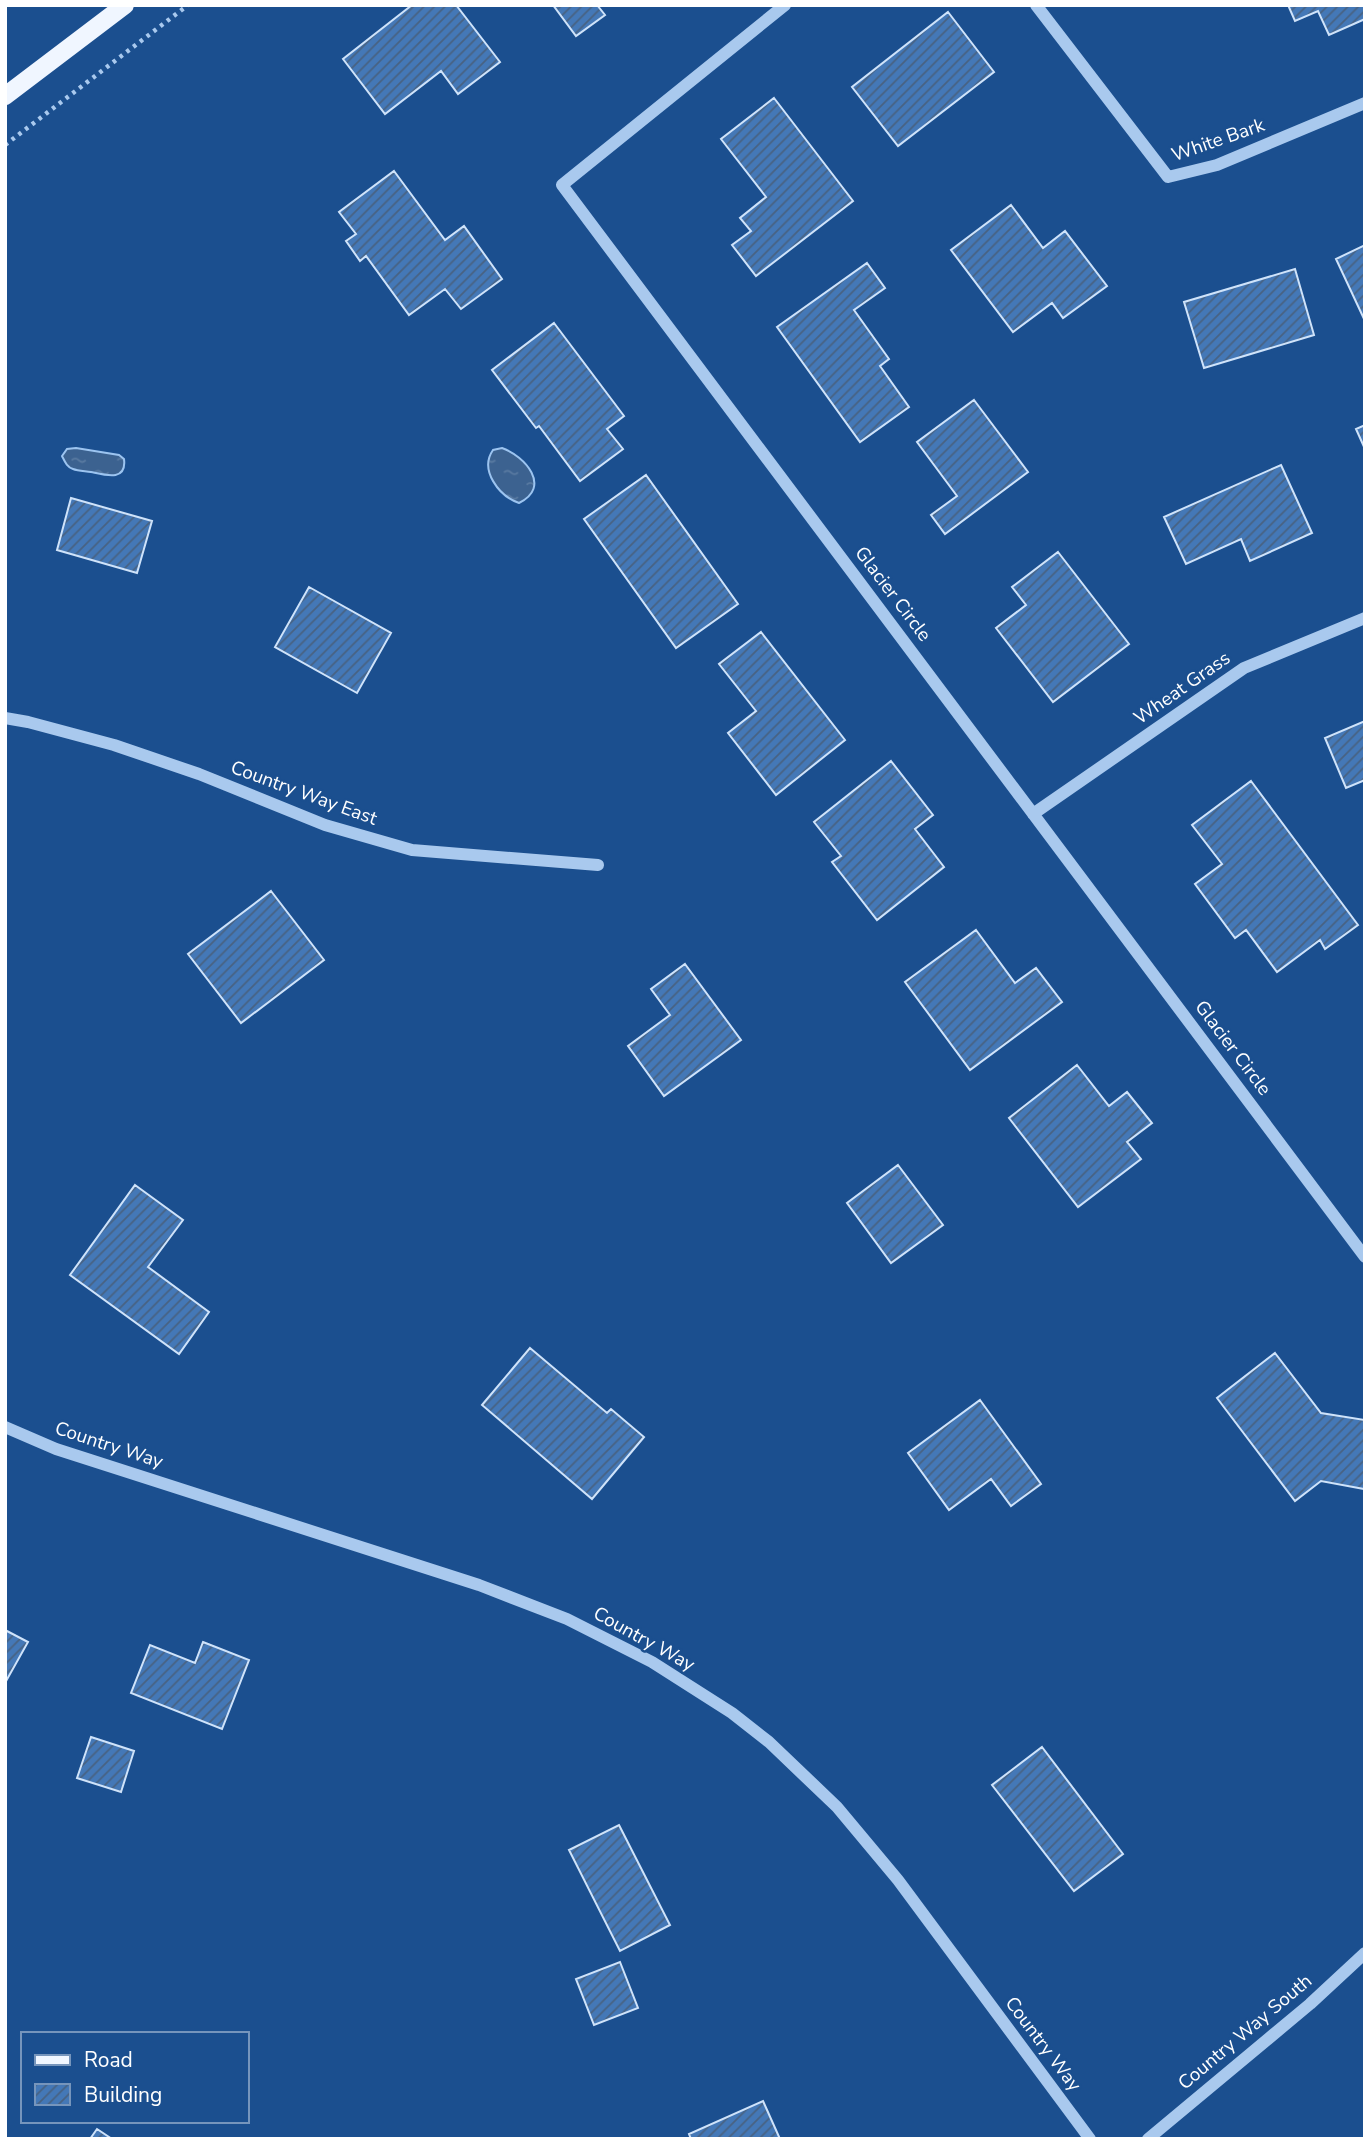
<svg xmlns="http://www.w3.org/2000/svg" width="1370" height="2144" font-family="'Nunito Sans',sans-serif">
<defs>
<pattern id="water-ripples" width="26" height="14" patternUnits="userSpaceOnUse" patternTransform="scale(1.75)"><rect width="26" height="14" fill="#3c6290"/><path d="M2 4q2-2 4 0t4 0M15 11q2-2 4 0t4 0" fill="none" stroke="#597aa1"/></pattern>
<pattern id="building-hatch" width="6" height="6" patternUnits="userSpaceOnUse" patternTransform="scale(1.75)"><rect width="6" height="6" fill="#4478b7"/><path d="M-1 1l2-2M0 6l6-6M5 7l2-2" fill="none" stroke="#486282"/></pattern>
</defs>
<rect width="100%" height="100%" fill="#1b4f8f"/>
<path fill="url(#water-ripples)" stroke="#9cc4f0" stroke-width="2" d="M76,448L119,455L124,459C127,482 105,475 91,472C85,471 78,471 73,469C67,467 65,462 62,456L67,449Z
M502,448C525,456 552,487 519,503C499,496 479,470 493,450Z"/>
<path fill="url(#building-hatch)" stroke="#cfe3fa" stroke-width="2" d="M412,5H456L500,62L458,94L441,71L385,114L343,59Z
M553,5H597L605,15L576,36Z
M1288,5H1365V19L1329,35L1318,11L1295,21Z
M948,12L994,72L898,146L852,87Z
M774,98L853,201L756,276L732,245L751,231L740,218L766,197L721,139Z
M394,171L445,240L464,226L502,279L461,309L445,289L409,315L366,256L360,261L346,241L356,234L339,212Z
M1011,205L1043,248L1065,231L1107,286L1063,318L1052,303L1013,332L951,250Z
M1365,245V321L1336,259Z
M867,263L885,288L854,310L889,359L880,366L909,407L860,442L777,327Z
M1295,269L1314,335L1204,368L1184,302Z
M554,323L624,416L607,429L623,449L580,481L539,426L536,428L492,370Z
M974,400L1028,472L945,534L931,515L957,496L917,442Z
M1365,425V449L1356,429Z
M1281,465L1312,533L1250,561L1241,539L1186,564L1164,517Z
M646,475L738,604L676,648L584,519Z
M71,498L152,521L137,573L57,550Z
M1058,552L1129,644L1053,702L996,628L1026,605L1012,587Z
M309,587L391,633L357,693L275,647Z
M761,632L845,740L776,795L728,733L756,711L719,664Z
M1365,721V780L1346,788L1325,738Z
M891,761L933,815L915,829L944,867L877,920L832,862L841,856L814,822Z
M1251,781L1358,925L1325,949L1320,940L1277,972L1246,930L1235,938L1195,884L1222,864L1192,825Z
M271,891L324,960L241,1023L188,954Z
M976,930L1015,983L1036,968L1062,1002L970,1070L905,982Z
M685,964L741,1040L664,1096L628,1046L670,1015L651,989Z
M1077,1065L1109,1106L1127,1092L1152,1123L1127,1142L1141,1159L1078,1207L1009,1118Z
M898,1165L943,1225L891,1263L847,1203Z
M135,1185L183,1220L148,1267L209,1312L179,1354L70,1275Z
M530,1348L607,1413L611,1409L644,1437L592,1499L482,1405Z
M1275,1353L1321,1413L1365,1420L1364,1489L1321,1481L1295,1501L1217,1398Z
M980,1400L1041,1484L1011,1506L991,1479L949,1510L908,1453Z
M5,1630L28,1642L5,1683Z
M203,1642L249,1660L222,1729L131,1693L150,1645L195,1663Z
M91,1737L134,1751L121,1792L77,1778Z
M1042,1747L1123,1854L1074,1891L992,1785Z
M619,1825L670,1925L620,1951L569,1850Z
M620,1962L638,2008L594,2025L576,1979Z
M763,2101L780,2139H691L689,2134Z
M97,2129L112,2139H90Z"/>
<g fill="none" stroke-linecap="round" stroke-linejoin="round">
<path stroke="#a9c9ee" stroke-width="4.5" stroke-dasharray="3.5 5" stroke-linecap="butt" d="M5,145L188,5"/>
<path stroke="#a9c9ee" stroke-width="12" d="M785,5L562,185L1365,1257
M1036,5L1168,177L1217,165L1365,103
M5,718L28,722L114,745L199,774L325,825L412,850L598,865
M1033,814L1244,668L1365,618
M5,1427L56,1449L479,1585L567,1619L652,1662L732,1713L769,1742L837,1807L898,1880L1090,2139
M1148,2139L1310,2004L1365,1953"/>
<path stroke="#f0f6ff" stroke-width="18" d="M5,96L125,5"/>
</g>
<g text-anchor="middle" dominant-baseline="central" stroke-width="5" stroke-linejoin="round" paint-order="stroke">
<g font-size="19" fill="#fff" stroke="#1b4f8f">
<text transform="translate(1218 140) rotate(-19)">White Bark</text>
<text transform="translate(893 594) rotate(53)">Glacier Circle</text>
<text transform="translate(1182 688) rotate(-35)">Wheat Grass</text>
<text transform="translate(304 793) rotate(20)">Country Way East</text>
<text transform="translate(1233 1048) rotate(53)">Glacier Circle</text>
<text transform="translate(109 1445) rotate(18)">Country Way</text>
<text transform="translate(644 1639) rotate(29)">Country Way</text>
<text transform="translate(1245 2032) rotate(-40)">Country Way South</text>
<text transform="translate(1043 2044) rotate(53)">Country Way</text>
</g>
</g>
<rect width="1370" height="2144" fill="none" stroke="#ffffff" stroke-width="14"/>
<rect x="21" y="2032" width="228" height="91" fill="#1b4f8f" stroke="#7695bc" stroke-width="2"/>
<rect x="35" y="2055" width="35" height="10" fill="#f0f6ff" stroke="#7695bc" stroke-width="2"/>
<text x="84" y="2067" font-size="21" fill="#ffffff">Road</text>
<rect x="35" y="2084" width="35" height="21" fill="url(#building-hatch)" stroke="#7695bc" stroke-width="2"/>
<text x="84" y="2102" font-size="21" fill="#ffffff">Building</text>
</svg>
